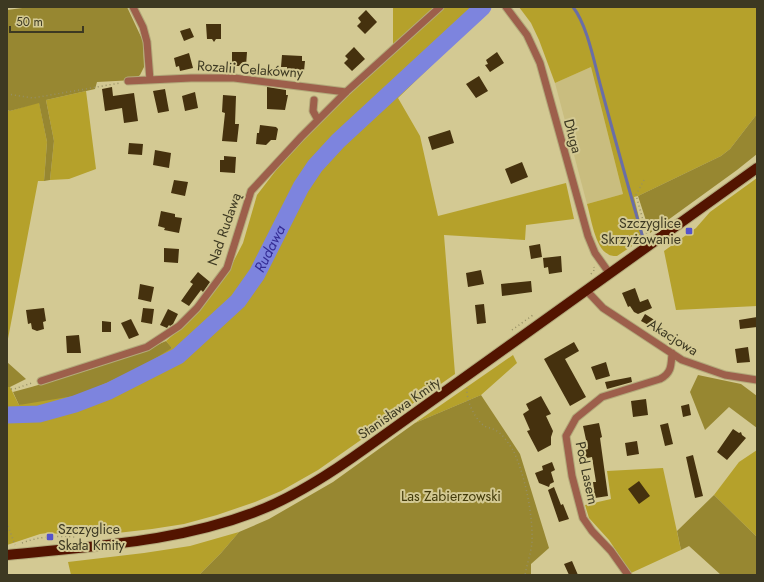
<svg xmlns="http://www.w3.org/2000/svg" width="764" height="582" font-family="Jost,sans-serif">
<rect width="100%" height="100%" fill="#d3c993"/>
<path fill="#c9bd7f" d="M591,67L623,194L587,204L555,83Z"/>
<path fill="#b5a12b" d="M393,7H434L393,45Z
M443,7H492L398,98L420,136L438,216L566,183L574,219L526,225L525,240L444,235L455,374L318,470L281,491L255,502L217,515L184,524L152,529L91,536L47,533L40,534L7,545V387H10L19,405L172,348L166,341L191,319L228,272L243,243L257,195L277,169L315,127Z
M519,7H757V114L730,149L721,156L638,196L634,197L644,238L617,256C615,256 610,256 608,254C595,248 591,217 587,204L623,194L591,67L555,83L539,40L531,23Z
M86,91L96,169L69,179L50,180L54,141L46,100Z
M39,102L47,142L44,181H38L7,344V110L10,111Z
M757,178V306L676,310L664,251L696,228L710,212Z
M513,355L517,363L481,395L415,423Z
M757,450V537L714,495L739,462Z
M663,468L681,550L631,573L609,540L589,518L585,505L611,499L607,471Z
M239,532L221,553L199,575H71L68,562L144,553L190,546Z"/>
<path fill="#978731" d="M30,7H127L143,41L144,67L140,75L134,80L97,82L95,89L46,100L54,141L50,180L44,181L47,142L39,103L10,111L7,110V10Z
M757,114V154L737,170L650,233L638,196L721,156L730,149Z
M166,341L172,348L141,367L80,395L19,405L13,392C64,378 118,362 166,341Z
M7,362L26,379L10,387H7Z
M698,375L741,384L757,396V428L729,407L705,430L690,392Z
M481,395L520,454L549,548L531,564V575H199L221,553L239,532L269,519L333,482L415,423Z
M714,495L757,537V575H721L689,546L681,550L677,531Z"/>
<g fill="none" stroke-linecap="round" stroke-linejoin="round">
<path stroke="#6a6ea6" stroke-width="3" d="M573,7C588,26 595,67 602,91C615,140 629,189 643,238"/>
<path stroke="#7d84de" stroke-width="17" id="s1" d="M7,415L39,414L75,404L109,391L178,356L238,301L257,274L301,187L315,166L338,141L483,7"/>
</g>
<path fill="#45310e" d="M366,10L377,22L365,34L357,26L361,22L358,18Z
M206,24H221V39H216L214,42L212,39H207Z
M190,28L194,37L184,41L180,31Z
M354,47L365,59L352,71L344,63L348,59L345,56Z
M232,52H247L246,66H232Z
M497,52L504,63L490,72L485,65L488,64L486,60Z
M189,53L193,68L180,71L179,66L176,67L174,58Z
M282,55L302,56V61H305L304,71L287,70V67H281Z
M479,76L488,91L476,98L466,84Z
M112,87L113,96L134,93L138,121L124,123L122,108L105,111L102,89Z
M267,87L286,90V95H288L285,110L267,109Z
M165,89L169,111L158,113L153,91Z
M195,92L198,108L185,111L182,96Z
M223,95L236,96L235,124H239L237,142L222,141L225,113L222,112Z
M260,125L276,127L278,129L276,140H271L266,145L256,144L257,133H259Z
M450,130L454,143L432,150L428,137Z
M129,143L143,144L142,155L128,154Z
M155,150L171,153L169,168L153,165Z
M224,156L236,157L235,173L220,172V160H224Z
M522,162L528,177L511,184L505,169Z
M174,180L188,182L185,196L171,193Z
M161,211L175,214V217L182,218L179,233L164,230L165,228L158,226Z
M540,244L542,257L531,259L529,246Z
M164,248L179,249L178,263L164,262Z
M561,256L562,272L549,274L548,267L544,268L543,258Z
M481,270L484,284L468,287L466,273Z
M198,272L210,282L203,292L201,290L189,306L181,301L193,284L190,282Z
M531,281L532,292L502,296L501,284Z
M140,284L154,287L151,302L138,299Z
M635,288L640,302L648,299L652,308L638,314L634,312L630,306L628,307L622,293Z
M484,304L486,323L477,324L475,305Z
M44,308L46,321L43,322L44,329L37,331L32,329L31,323L28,324L26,310Z
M143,308L154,309L152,324L141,322Z
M168,309L178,314L173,324L170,326L169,325L167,328L160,325Z
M645,314L656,321L652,327L641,321Z
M757,317V327L740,329L739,320Z
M131,319L139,335L129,339L121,323Z
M102,321L111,322V332H102Z
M79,335L81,353H67L66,336Z
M574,342L579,351L565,359L586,397L570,406L544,359Z
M748,347L750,362L737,363L735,349Z
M606,362L610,376L596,380L591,367Z
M631,377L632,382L607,389L605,382Z
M541,396L551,414L546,416L553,431L551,437V445L538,452L527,431L530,430L523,414L529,410L526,404Z
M646,399L648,415L633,417L631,401Z
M689,404L691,415L683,417L681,406Z
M599,423L602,437L600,438L608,496L595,498L593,482H596L592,457L582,459L580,451L588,449L583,426Z
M668,423L673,444L665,446L660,425Z
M733,429L739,433L741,432L742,435L746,438L727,460L717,452Z
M637,441L639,454L627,456L625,443Z
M693,455L703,496L695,498L686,457Z
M552,462L555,470L551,472L554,482L550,484L549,487L539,483L535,473L543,470L542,466Z
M639,481L650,496L639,504L628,489Z
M554,487L561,505L563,504L569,519L559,522L548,490Z
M572,561L578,575H569L564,564Z"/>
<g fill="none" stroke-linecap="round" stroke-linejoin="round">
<defs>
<path id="minor" d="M133,7L143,27L147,42L150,80
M506,7L527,35L540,63L588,236L595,253L610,274
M128,81L191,78H234L346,92
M314,100L313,111L318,120
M587,291L603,308L682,360L725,375L757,380
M41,381L147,347L179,326L197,308L227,268L251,191L301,137L346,92L440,7
M628,575L611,551L592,531L583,518L572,476L566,436L576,418L602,397L660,379C672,373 671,365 672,353"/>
<path id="major" d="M7,555C94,546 184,542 265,508C301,493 334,471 366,448L757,168"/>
</defs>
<use href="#minor" stroke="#b2a97a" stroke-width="9"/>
<use href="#major" stroke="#b2a97a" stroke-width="12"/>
<path stroke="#968f65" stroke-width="1.5" stroke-dasharray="1 3" stroke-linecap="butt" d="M7,94L33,98L120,83
M644,180L636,195L647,235
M591,274L595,269L594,267
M512,330L533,315
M467,388C466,399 473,415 481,423C485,428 490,427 495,430C502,433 509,444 513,450C525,475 533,514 532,542C531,553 527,564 525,575
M7,389H14L32,383
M8,526L15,545
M22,543C40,536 57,536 75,537"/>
<use href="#minor" stroke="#9d5f4b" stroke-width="7"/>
<use href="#major" stroke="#531400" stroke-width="10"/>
</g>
<g fill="#5553cb" stroke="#d3c993" stroke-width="1.5">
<rect x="685" y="227" width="8" height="8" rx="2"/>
<rect x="46" y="533" width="8" height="8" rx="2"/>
</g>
<g text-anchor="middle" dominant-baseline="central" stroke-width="4" stroke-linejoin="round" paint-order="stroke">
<g font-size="14" fill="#3d3922" stroke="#d3c993">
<text transform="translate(250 69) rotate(4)">Rozalii Celakówny</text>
<text transform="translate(573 136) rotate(75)">Długa</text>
<text transform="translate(224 229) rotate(-71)">Nad Rudawą</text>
<text transform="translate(673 337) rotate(32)">Akacjowa</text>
<text transform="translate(399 408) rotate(-35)">Stanisława Kmity</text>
<text transform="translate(587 473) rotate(78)">Pod Lasem</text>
</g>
<g font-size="14" fill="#3d3922" stroke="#d3c993" text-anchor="end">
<text x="681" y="223">Szczyglice<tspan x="681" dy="16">Skrzyżowanie</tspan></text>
<text x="58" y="529" text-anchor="start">Szczyglice<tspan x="58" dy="16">Skała Kmity</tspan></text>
</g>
<g font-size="14" fill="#423a09" stroke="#d3c993">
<text x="451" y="496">Las Zabierzowski</text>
</g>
<g font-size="15" font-style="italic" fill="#352d95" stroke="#d3c993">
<text stroke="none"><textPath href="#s1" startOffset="326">Rudawa</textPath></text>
</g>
</g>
<rect width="764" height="582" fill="none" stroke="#3d3922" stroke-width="16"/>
<path d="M10 26v6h73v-6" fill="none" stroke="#3d3922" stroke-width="2"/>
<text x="16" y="26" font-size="12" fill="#3d3922" stroke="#d3c993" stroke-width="3" paint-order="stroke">50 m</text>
</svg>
